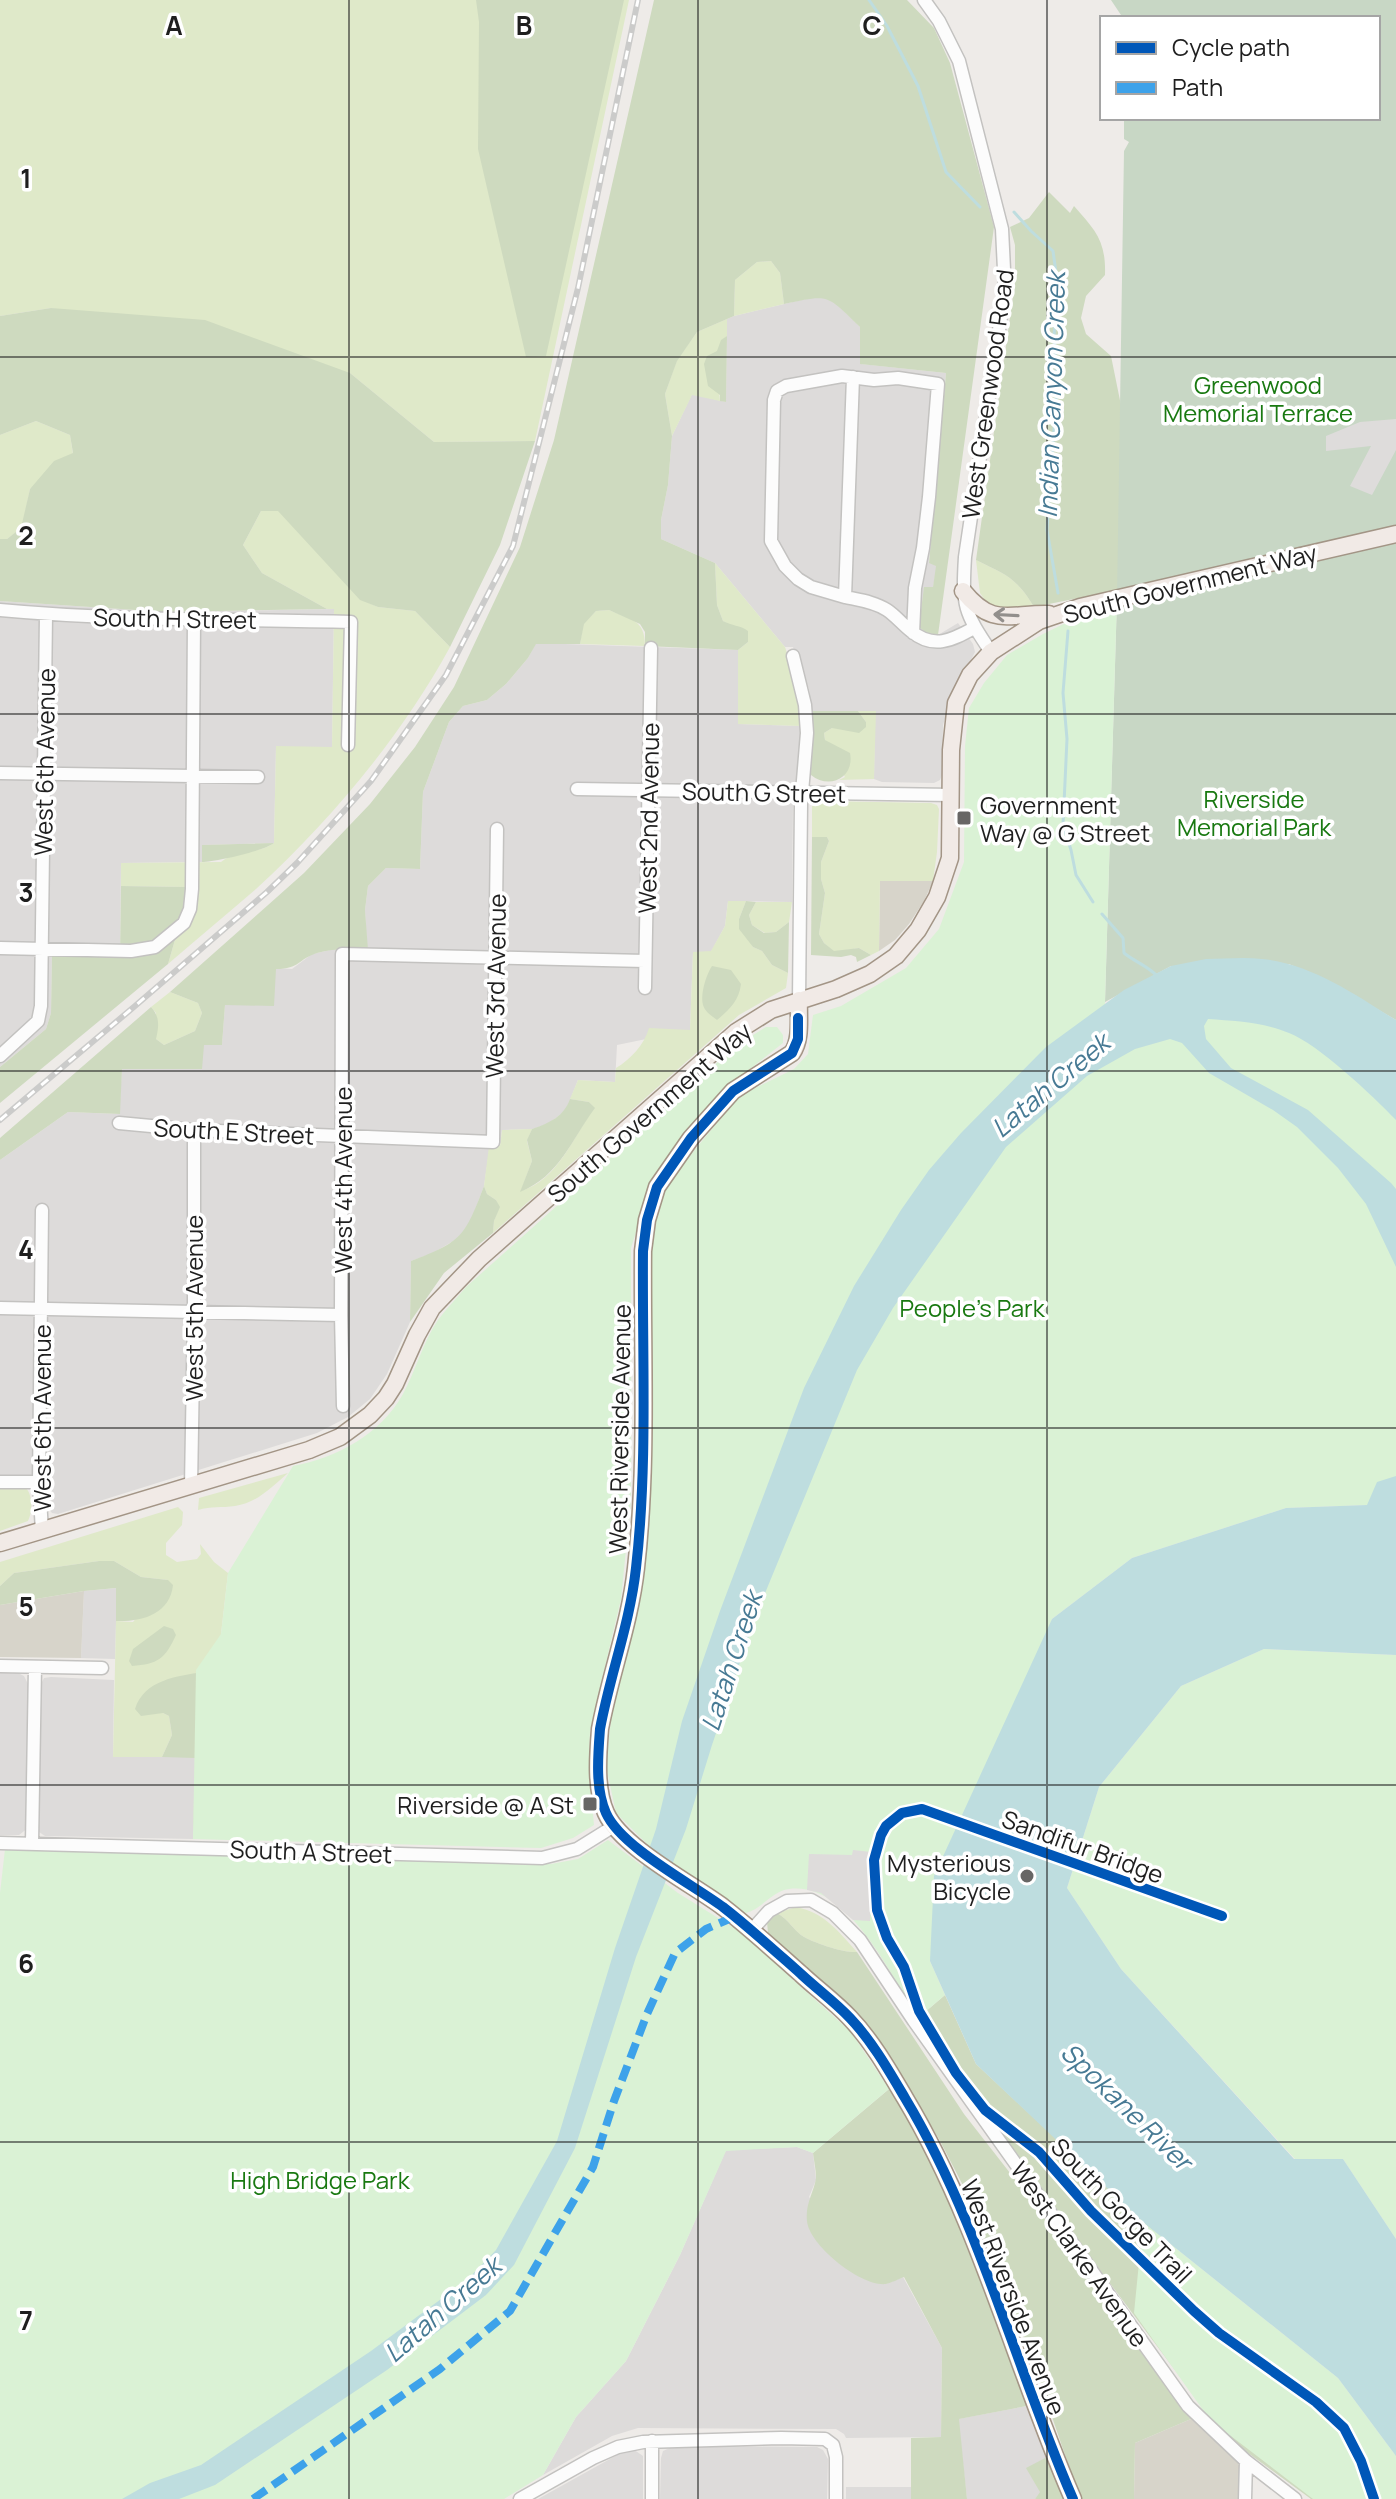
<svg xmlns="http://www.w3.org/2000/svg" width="1396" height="2499" font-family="Manrope,sans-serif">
<rect width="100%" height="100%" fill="#eeebe8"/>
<path fill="#dddbda" d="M818,296L834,301L860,327L861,364L946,373L929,562L937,565L933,588L924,587L938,635L958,623L973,644L975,652L950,701L943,725L942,775L940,780L934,783L882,782L874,779L875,711H812L809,689L793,647H785L715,563L661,539V520L668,485L672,436L692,394L726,402L727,319L734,316Z
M0,601L166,612L334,609L332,747H276L274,843L203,845L202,862L121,863L120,957L52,955L51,1013L46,1029L0,1067Z
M536,643L738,650V724L801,726L799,768L793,805L792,902L728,901L725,926L711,952H693L690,1030L617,1045L615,1082L578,1080L566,1110L548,1124L532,1129L502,1130L500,1146H490L484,1186L469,1226L460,1237L433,1253L411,1261L410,1322L387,1374L370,1399L348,1417L317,1433L58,1514L52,1513L48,1508L47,1479L0,1478V1160L68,1112L119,1114L122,1069L204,1044L222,1045L225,1005L276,968L292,969L312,954L335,949L367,950L365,910L368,886L386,868L420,869L423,792L449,722L463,706L487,700L506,684L528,658Z
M117,1588L115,1659L81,1658L84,1591Z
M0,1673H18L24,1676L28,1684V1828L19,1835H0Z
M51,1677L114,1680L113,1756L195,1757L193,1839L45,1836L39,1832L38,1827L41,1684L44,1678Z
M797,2147L813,2153L816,2180L809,2197L886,2284L903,2277L942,2348L941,2437L846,2438L844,2434L836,2429L638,2428L612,2436L543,2475L576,2417L626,2361L680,2255L726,2150Z
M1032,2405L1049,2456L1040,2493L1035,2499H967L958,2419Z
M674,2446L817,2447L823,2450L828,2459L827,2499H660L661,2458L663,2451Z
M633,2449L643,2456V2499H538L626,2450Z
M846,2487H911V2499H846Z"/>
<path fill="#d7d4ca" d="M880,880L933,881L924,901L909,924L895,940L879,951Z
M84,1591L81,1658L0,1657V1605Z
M1191,2419L1241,2464V2499H1134L1135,2443Z"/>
<path fill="#dfe9c9" d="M0,0H629L535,441L434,442L350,373L51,308L0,316Z
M771,261L780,273L784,304L734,316L735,280L757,262Z
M727,319V336C710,349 719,382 720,401L692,395L672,436L665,394L677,360L697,332Z
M36,421L70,435L73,454L30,489L22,528L7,539H0V435Z
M261,511H279L360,599L378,607L415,611L450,647C401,737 331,820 256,889C227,914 197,939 168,964L185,905L187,887L121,886V863L221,862C236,850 259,854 274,843L276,746L332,747L334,609H327L262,573L243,545Z
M976,560C1006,575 1016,577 1034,607L1013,612L989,606L980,593Z
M715,563L785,647L801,695V726L738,724V650L748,642L732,626L723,621L717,605Z
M609,610C631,620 645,619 645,646L580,644L583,624L596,611Z
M858,711H876L874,779L839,780L845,777L825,740L824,733L832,728L866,722Z
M820,801L931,803L937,805L939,809L937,852L933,881H880L879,951L871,955L859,948L834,952L824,943L819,934L825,893L821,879V862L829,841L827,837H812V806Z
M728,901H746L739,919L753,947L762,951L772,965L788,973L786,988L739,1015L493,1233L494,1221L499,1207L496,1200L487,1194L484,1186L489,1146H500L502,1130L532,1129L527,1141L532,1161L521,1191C558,1180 573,1137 594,1108L589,1102L570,1099L578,1080L615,1082L616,1068C631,1059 644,1045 649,1028L690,1030L693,952L711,951L725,926Z
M756,902H792L789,922L776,932L765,933L752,925L749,915Z
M170,992L198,1003L202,1013L195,1031L164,1045L156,1039V1013L151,1007Z
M288,1473C273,1486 257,1503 235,1506C222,1508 211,1506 198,1510L199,1498Z
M24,1486C33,1493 33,1511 28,1521L0,1531V1487Z
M178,1507L183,1512L182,1525L166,1543V1555L177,1562L197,1559L201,1554L200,1544L214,1562L228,1573L221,1634L255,1640L163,1713L169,1716L172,1735L162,1757H113L116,1621L133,1622L168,1580L141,1577L114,1561H99L14,1573L0,1586V1562Z
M796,1907C825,1913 838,1931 857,1952C844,1953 813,1943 801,1935C793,1929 789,1920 777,1913Z"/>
<path fill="#cedabf" d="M476,0H624L546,356L526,357L478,149L479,22Z
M654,0H907L934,28L950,63L994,227L938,635L928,634L919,627L924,587H933L936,566L929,563L946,373L860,364V327C826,294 830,294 784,304L780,273L771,261L757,262L735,280L734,316L697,332L677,361L665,394L672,436L668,485L661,520V539L715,563L717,605L723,621C732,626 740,625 748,631V642L738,650L645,646V632L640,624L609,610L596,611L584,624L580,644H536L528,658L506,684L487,700L463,706L449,722L423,792L420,869L386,868L368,886L365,910L368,950C350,949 334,948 317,953C298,959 300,969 276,969L274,1006L225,1005L222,1045H204L202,1069H122L120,1114L68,1112L0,1160V1138L151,1007C160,1017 159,1026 156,1039L164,1045L195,1031L202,1013L198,1003L170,992L304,873L370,804L415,747L454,687L520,547L554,440Z
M1049,192L1070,213L1074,206C1096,231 1106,241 1105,275L1086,296L1081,318L1086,334L1111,356L1144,519L1143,585L1034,607C1016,577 1006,575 976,560L1015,282V245L1010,227L1029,218Z
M51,308L205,320L350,373L434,442L535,441L500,545L450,647L415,611L378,607L360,600L278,511H261L243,545L262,573L327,609L166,612L0,601V539H7L21,528L30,489L54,461L73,453L70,435L36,421L0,435V316Z
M727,336L726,402L720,401V395L708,386L704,364L707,356L717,351L721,340Z
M812,711H858L866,722V727L859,733L832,728L824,733L825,740L850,753C855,778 829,790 811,775Z
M812,837H827L829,841L821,862V879L825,893L819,934L824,943L834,951L859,948L871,955L857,962L856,957L851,955L841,957L811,955Z
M274,843C264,851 215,862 202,862V845Z
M121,886L187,887L185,905L168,964L0,1103V1067L46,1029L51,1013L52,955L120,957Z
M746,901L756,902L749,915L752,925L764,933L776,932L789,922L788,973L772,965L762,951L753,947L739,929V919Z
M712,966L731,970L741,984C739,1001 729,1010 717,1020C712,1016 705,1012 703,1005C700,995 706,975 712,966Z
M570,1099L589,1102L595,1108C571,1140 560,1176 520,1192L532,1161L527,1140L532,1129C550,1123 564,1116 570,1099Z
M484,1186L487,1194L496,1200L500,1207L494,1221L493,1233L444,1273L410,1322L411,1261C462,1242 465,1236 484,1186Z
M99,1561H114L141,1577L168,1580L173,1585C170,1614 142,1622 116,1621V1588L84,1591L0,1605V1586L14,1573Z
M164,1626L173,1629L176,1635C165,1659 158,1664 132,1666L129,1661L133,1649Z
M203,1672L193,1839L195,1758L162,1757L172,1735L169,1716L163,1713L141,1716L135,1709C144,1680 177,1676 203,1672Z
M777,1913C789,1920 793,1929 801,1935C813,1943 844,1953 857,1952L964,2114L1031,2200L1191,2419L1135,2443L1134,2499H1080L1032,2358L989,2254L971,2201L939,2139L878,2038L845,2002L768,1933L767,1922Z
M945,1995L976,2064L1396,2456L1333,2499H1311L1244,2450L1211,2418L1058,2214L918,2018Z
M889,2089L930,2150L1032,2405L959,2419L967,2499H911V2438L941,2437L942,2348L904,2277C899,2279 891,2283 886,2284C861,2287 809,2245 807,2221C805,2204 814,2192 816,2178C816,2170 814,2161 813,2153Z
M1049,2456L1065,2499H1035L1040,2492L1026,2468Z"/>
<path fill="#c8d7c5" d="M1111,0H1396V1020L1336,985L1289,964L1171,966L1105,1002L1117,598L1124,151L1129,142L1124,139V118H1378V18H1123Z"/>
<path fill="#daf2d5" d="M1117,598L1104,1035L1165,989L1396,1033V1504L1286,1508L1132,1558L1052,1619L930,1961L945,1995L918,2018C891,1977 849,1881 789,1889C772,1891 762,1909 746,1913L653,1850L616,1813L606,1766L613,1701L639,1596L649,1247L661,1191L739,1096L794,1069L808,1054L813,1015L841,1006L906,968L939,929L964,862L965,746L969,708L984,683L1007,655L1043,634Z
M766,1027H777L783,1035V1043L727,1087L650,1187L631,1248V1500L621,1599L590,1730L589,1769L594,1825L573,1838L541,1848L193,1839L196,1670L221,1634L228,1573L293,1466C337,1458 381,1434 403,1394C416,1370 423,1342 438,1320C446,1309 457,1298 466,1287L737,1045Z
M1264,1649L1396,1655V2239L1343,2159H1295L1121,1969L1067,1888L1099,1787L1181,1686Z
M608,1840L678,1893L739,1931L851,2032L889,2089L813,2153L797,2147L726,2151L680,2255L626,2361L576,2417L543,2475L504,2499H0V1893L5,1849L551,1864L578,1859Z
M1143,2222L1338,2378L1396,2456V2499H1313L1210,2420L1134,2313Z"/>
<path fill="#dedcdb" d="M1396,419V450L1372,495L1350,486L1371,446L1326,451V436L1360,422Z
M853,1850L871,1852L870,1921L853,1920L821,1893L807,1890L809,1854L852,1855Z"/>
<path fill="#bedddf" d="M1206,959C1224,959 1243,957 1262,959C1310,963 1356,995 1396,1020V1120C1373,1096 1318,1044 1289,1033C1263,1022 1236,1021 1208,1019L1204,1026L1206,1039L1231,1068L1308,1110L1391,1183L1396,1189V1267L1366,1204L1338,1168L1297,1127L1273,1110L1209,1073L1182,1043L1170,1039L1135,1049L1087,1076L1006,1147L893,1308L857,1370L756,1615L712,1745L686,1829L636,1957L575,2148L514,2265L486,2295L387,2370L215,2485L179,2499H122L150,2483L201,2465L371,2351L468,2279L496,2250L557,2141L615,1948L656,1829L682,1721L720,1611L804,1388L854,1286L901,1210L929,1170L961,1133L1046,1047L1124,990L1171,966Z
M1396,1476V1655L1264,1649L1181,1686L1099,1787L1067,1888L1121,1969L1294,2159H1343L1396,2239V2456L1338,2378L1143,2222L976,2064L930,1961L934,1876L1052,1619L1132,1558L1286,1508L1367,1505L1377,1482Z"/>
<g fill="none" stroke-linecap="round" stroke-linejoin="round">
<path stroke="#bedddf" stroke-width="3" d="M869,0L887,26L918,86L946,172L980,207
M1014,212L1031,231L1053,251L1058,287L1054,336L1057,385L1047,530L1058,593
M1068,631L1063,693L1067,739L1063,825L1071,850L1076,875L1093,902
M1102,914L1123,938L1124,953C1135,962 1148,966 1157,976"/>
<defs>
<path id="minor" d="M924,0L939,21L959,61L1002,229L1005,290L965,557C962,606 964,612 991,652
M853,377L845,597C859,600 875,602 887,610C896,616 903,625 911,631C934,650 952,640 974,628
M845,597L811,587L798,579L785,566L771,541L774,400L777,391L786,386L842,376L874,380L898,378L938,384L929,497L923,548L915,588L913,633
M0,610C117,621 234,619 351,622L348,745
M793,656L805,705L807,733L801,804L799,1000
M0,773L258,777
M577,789L951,795
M0,948L131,951L155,947L184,923L190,909L192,889L194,621
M645,988L651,648
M0,1056L38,1021L41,1006L46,615
M119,1123L194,1130L493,1142L497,829
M0,1308L341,1315
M343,1406L341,1315L342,954L645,961
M0,1482H39
M191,1486L194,1312V1130
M42,1531L39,1482L42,1210
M0,1666L102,1668
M0,1843L542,1858L577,1849L614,1826
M32,1843L35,1667
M751,1931L769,1911L787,1901L811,1900L833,1913L860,1940L914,2021L1188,2406L1246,2461L1295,2499
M520,2499L593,2458L618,2447L643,2442L781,2438L825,2439L833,2445L836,2457V2499
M652,2499V2441
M1245,2499L1246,2461"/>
<path id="major" d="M963,591C993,628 1009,613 1049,614
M799,1000C798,1017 802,1039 792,1053L733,1091L691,1138L657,1187L647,1220L643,1251C642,1356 648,1463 636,1568C630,1623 610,1675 600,1729C598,1755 595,1789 606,1813C621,1847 692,1884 723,1907C750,1928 775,1951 801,1974C817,1989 835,2002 850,2018C872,2041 889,2071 905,2098C980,2223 1015,2366 1073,2499
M0,1543L309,1450L340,1437L370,1415L386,1398L395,1384L417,1335L432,1308L479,1259L736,1032L771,1010L836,989L870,974L896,956L918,930L937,897L950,858L951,750L956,703L970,675L991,652L1039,621L1080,607L1396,534"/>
</defs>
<use href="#minor" stroke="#c3c2c0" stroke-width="15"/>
<use href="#major" stroke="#a39586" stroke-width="19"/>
<use href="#minor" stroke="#fcfcfc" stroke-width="12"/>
<use href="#major" stroke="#f1eae6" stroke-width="16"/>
<defs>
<path id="rail" d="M0,1120L135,1006L267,892L297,863L371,781L446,675L513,546L578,288L638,0"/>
</defs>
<use href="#rail" stroke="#cbcbca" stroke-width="6"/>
<use href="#rail" stroke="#fff" stroke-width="3" stroke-dasharray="9" stroke-linecap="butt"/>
<path stroke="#3da2ea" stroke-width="8" stroke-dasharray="16 8" stroke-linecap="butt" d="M253,2499L440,2369L510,2311L593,2167L614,2101L647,2014L675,1953L706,1929L734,1917"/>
<defs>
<path id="cycleway" d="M798,1018V1039L792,1053L733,1091L691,1138L657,1187L647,1220L643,1251C642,1356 648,1463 636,1568C630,1623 610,1675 600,1729C598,1755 595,1789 606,1813C621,1847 692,1884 723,1907C750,1928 775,1951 801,1974C817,1989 835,2002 850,2018C872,2041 889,2071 905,2098C980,2223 1015,2366 1073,2499
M1222,1916L922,1809L902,1813L886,1826L881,1835L874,1860L877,1910L887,1938L904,1967L919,2011L956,2073L985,2110L1039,2152L1091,2211L1194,2311L1219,2333L1316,2402L1344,2428L1361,2461L1374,2499"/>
</defs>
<use href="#cycleway" stroke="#fff" stroke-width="15"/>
<use href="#cycleway" stroke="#0057b8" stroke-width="10"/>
</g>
<defs><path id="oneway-shaft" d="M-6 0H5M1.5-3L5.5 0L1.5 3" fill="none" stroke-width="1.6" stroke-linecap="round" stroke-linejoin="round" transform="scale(2)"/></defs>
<use stroke="#928f8c" href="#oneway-shaft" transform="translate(1006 615) rotate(-177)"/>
<path fill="none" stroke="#1f1f1f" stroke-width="2" stroke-opacity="0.55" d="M349,0V2499M698,0V2499M1047,0V2499M0,357H1396M0,714H1396M0,1071H1396M0,1428H1396M0,1785H1396M0,2142H1396"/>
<g fill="#676665" stroke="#fff" stroke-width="3">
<rect x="956" y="810" width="16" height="16" rx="4"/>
<rect x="582" y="1796" width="16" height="16" rx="4"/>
<circle cx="1027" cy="1876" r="8"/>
</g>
<g text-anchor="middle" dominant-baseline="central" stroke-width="7" stroke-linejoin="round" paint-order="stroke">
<g font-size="24" fill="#197911" stroke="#fff">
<text x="1258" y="384">Greenwood<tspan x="1258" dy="28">Memorial Terrace</tspan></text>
<text x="1254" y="798">Riverside<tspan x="1254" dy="28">Memorial Park</tspan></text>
<text x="972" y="1307">People's Park</text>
<text x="320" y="2179">High Bridge Park</text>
</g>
<g font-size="24" fill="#1f1f1f" stroke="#fff">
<text transform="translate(987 394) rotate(-82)">West Greenwood Road</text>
<text transform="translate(1190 583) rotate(-14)">South Government Way</text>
<text transform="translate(175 618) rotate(1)">South H Street</text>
<text transform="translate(44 762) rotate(-89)">West 6th Avenue</text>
<text transform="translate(764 792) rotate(1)">South G Street</text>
<text transform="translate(648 818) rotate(-89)">West 2nd Avenue</text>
<text transform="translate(495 986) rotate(-89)">West 3rd Avenue</text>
<text transform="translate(649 1112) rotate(-41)">South Government Way</text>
<text transform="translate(234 1131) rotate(3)">South E Street</text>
<text transform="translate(342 1180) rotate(-90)">West 4th Avenue</text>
<text transform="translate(193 1308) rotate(-90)">West 5th Avenue</text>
<text transform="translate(41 1418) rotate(-90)">West 6th Avenue</text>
<text transform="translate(619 1429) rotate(-89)">West Riverside Avenue</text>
<text transform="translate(1083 1846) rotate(20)">Sandifur Bridge</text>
<text transform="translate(311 1851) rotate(2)">South A Street</text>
<text transform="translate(1122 2210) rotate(46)">South Gorge Trail</text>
<text transform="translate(1080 2254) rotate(55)">West Clarke Avenue</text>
<text transform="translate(1014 2297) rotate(69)">West Riverside Avenue</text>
</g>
<g font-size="24" fill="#1f1f1f" stroke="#fff" text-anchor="end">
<text x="980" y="804" text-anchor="start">Government<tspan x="980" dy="28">Way @ G Street</tspan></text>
<text x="574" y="1804">Riverside @ A St</text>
<text x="1011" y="1862">Mysterious<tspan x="1011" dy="28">Bicycle</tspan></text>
</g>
<g font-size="26" font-style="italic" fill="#477a94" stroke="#fff">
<text transform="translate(1051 395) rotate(-88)">Indian Canyon Creek</text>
<text transform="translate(1050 1085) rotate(-40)">Latah Creek</text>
<text transform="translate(731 1661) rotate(-72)">Latah Creek</text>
<text transform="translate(1127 2106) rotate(44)">Spokane River</text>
<text transform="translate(442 2309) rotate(-41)">Latah Creek</text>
</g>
</g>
<g font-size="26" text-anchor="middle" font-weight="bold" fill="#1f1f1f" stroke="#fff" stroke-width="7" stroke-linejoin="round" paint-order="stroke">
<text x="174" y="35">A</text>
<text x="524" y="35">B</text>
<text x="872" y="35">C</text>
<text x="26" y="188">1</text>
<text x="26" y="545">2</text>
<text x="26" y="902">3</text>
<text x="26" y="1259">4</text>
<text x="26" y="1616">5</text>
<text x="26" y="1973">6</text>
<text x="26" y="2330">7</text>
</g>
<rect x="1100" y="16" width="280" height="104" fill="#ffffff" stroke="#a5a5a5" stroke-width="2"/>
<rect x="1116" y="42" width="40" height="12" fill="#0057b8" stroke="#a5a5a5" stroke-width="2"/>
<text x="1172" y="56" font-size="24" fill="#1f1f1f">Cycle path</text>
<rect x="1116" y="82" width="40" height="12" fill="#3da2ea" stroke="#a5a5a5" stroke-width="2"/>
<text x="1172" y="96" font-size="24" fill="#1f1f1f">Path</text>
</svg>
